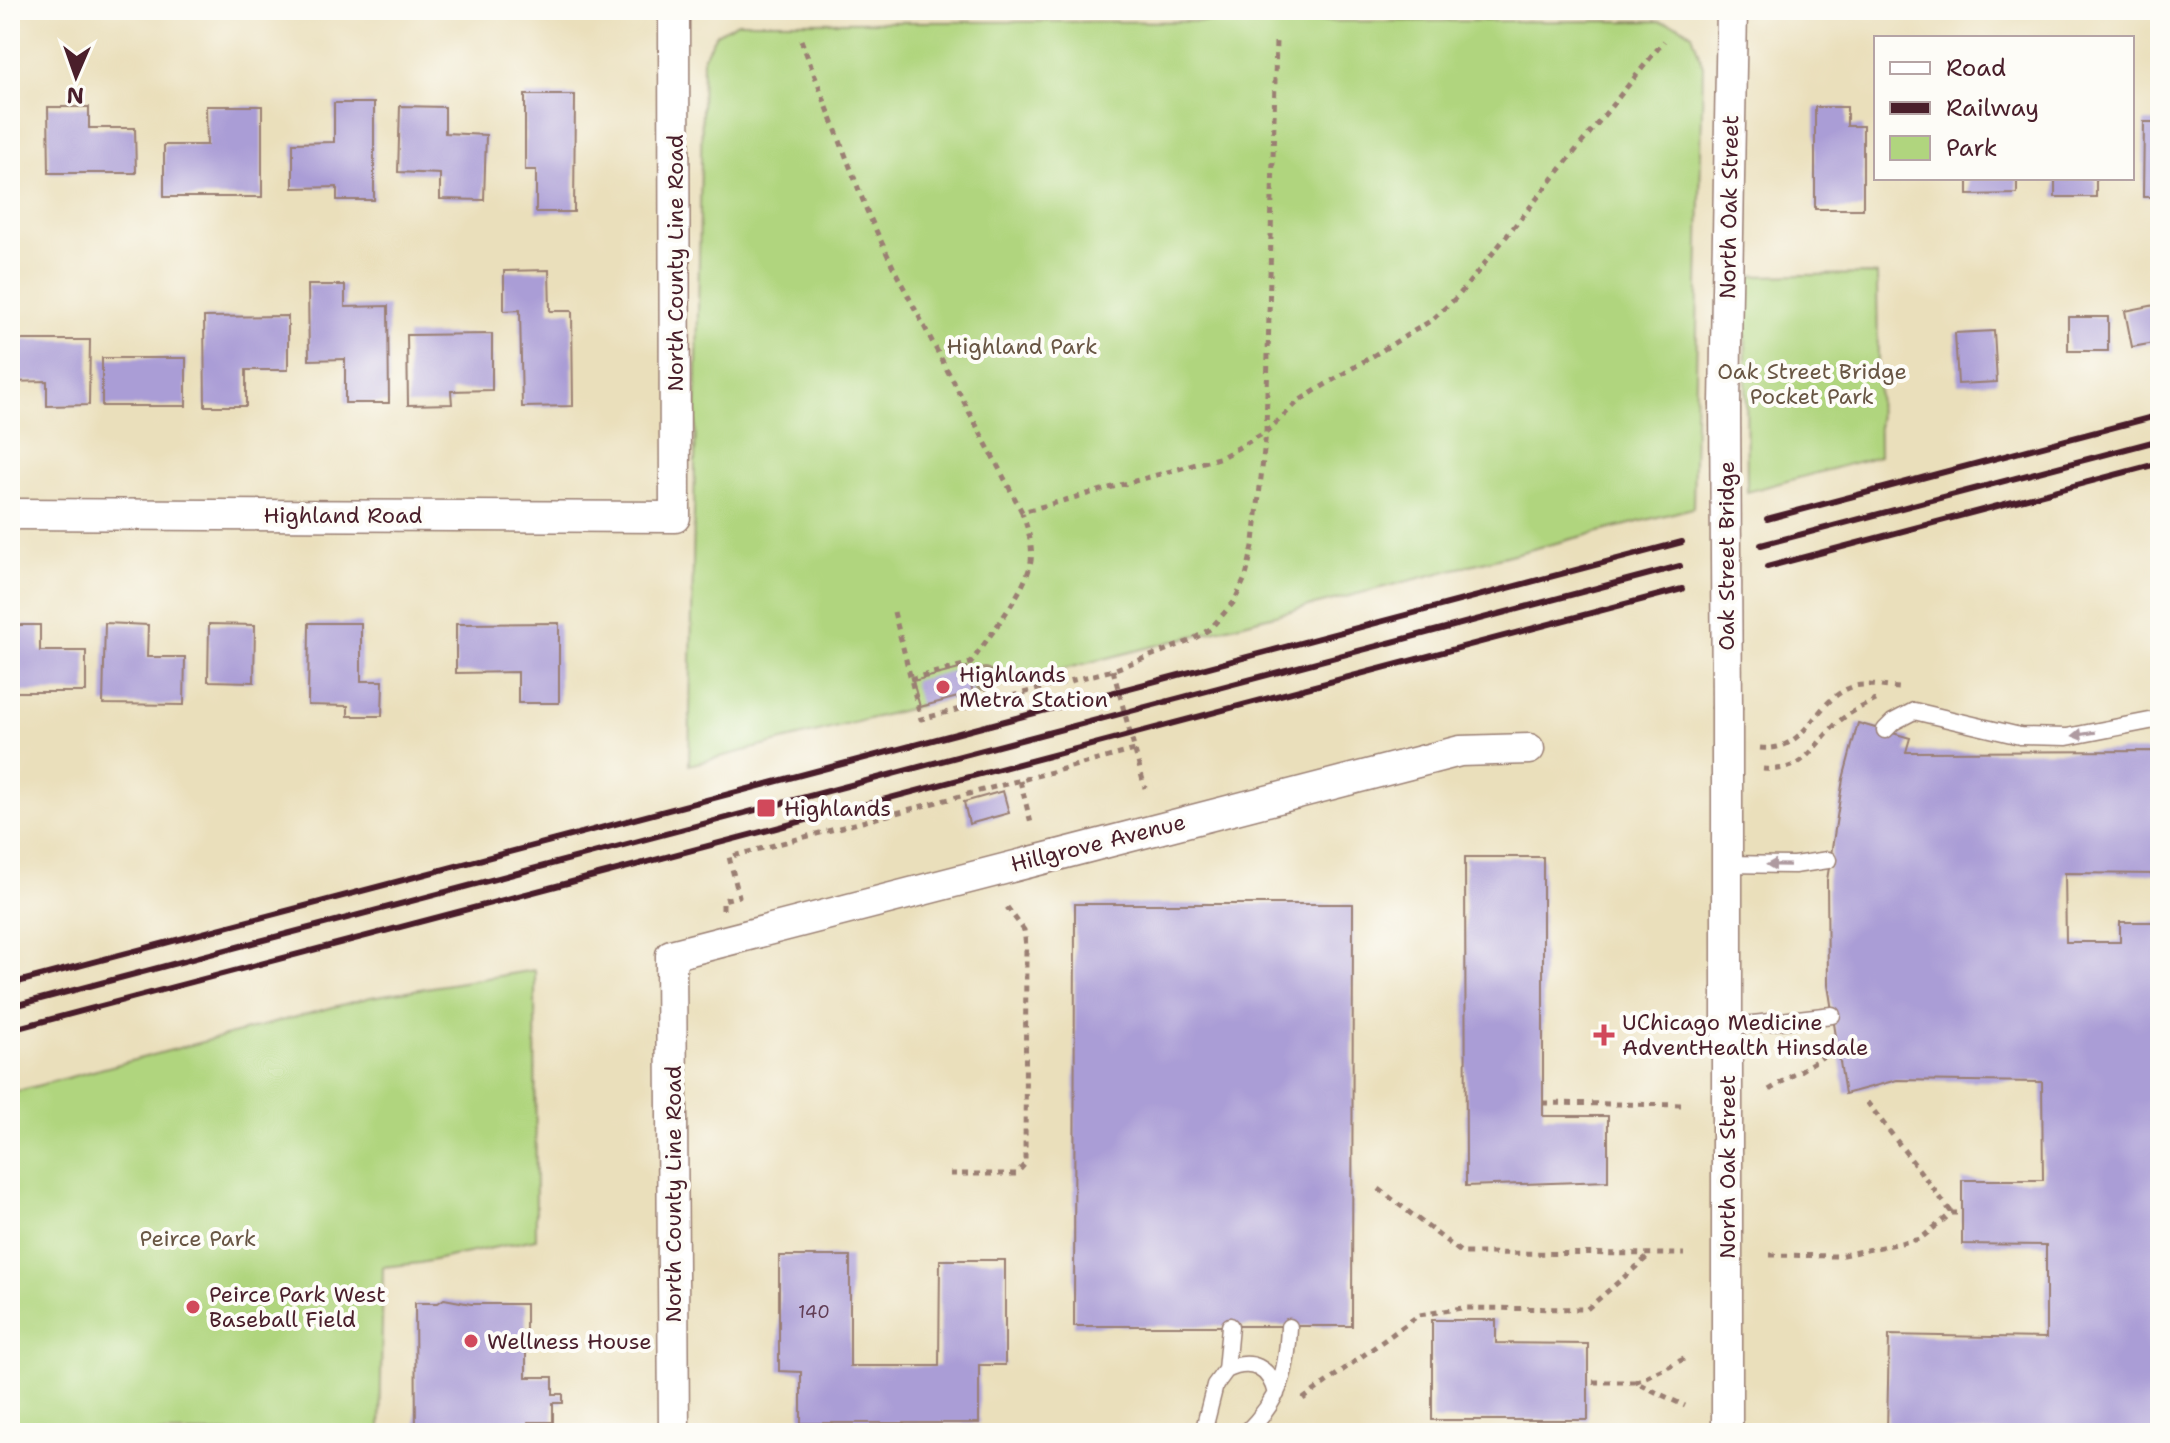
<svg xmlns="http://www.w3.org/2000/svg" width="2170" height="1443" font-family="'Shantell Sans',sans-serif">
<rect width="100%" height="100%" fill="#fdfcf7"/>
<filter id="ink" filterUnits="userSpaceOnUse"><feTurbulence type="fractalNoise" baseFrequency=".0125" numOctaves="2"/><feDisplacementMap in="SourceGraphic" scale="16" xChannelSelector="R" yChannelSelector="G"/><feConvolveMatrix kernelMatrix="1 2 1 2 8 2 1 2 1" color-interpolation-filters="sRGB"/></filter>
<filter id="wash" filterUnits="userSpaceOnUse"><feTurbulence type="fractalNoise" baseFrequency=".006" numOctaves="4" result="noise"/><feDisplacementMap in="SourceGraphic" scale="32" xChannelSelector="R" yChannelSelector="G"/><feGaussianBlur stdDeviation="1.8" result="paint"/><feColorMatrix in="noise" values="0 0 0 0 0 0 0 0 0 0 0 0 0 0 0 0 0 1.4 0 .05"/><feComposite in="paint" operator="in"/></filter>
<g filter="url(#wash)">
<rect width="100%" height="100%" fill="#eadfbb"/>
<path fill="#b0d57e" stroke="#7d7a54" stroke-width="2" d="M1659,21L1678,25L1692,34L1703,66L1693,508L689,765L703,58L716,34L738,22Z
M1877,274L1879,456L1747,492L1745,276Z
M535,970L536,1239L420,1263L383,1267L380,1433H10V1093L371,997Z"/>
<g id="blocks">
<path fill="#aa9dd6" d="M525,95H575L574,212H536V170H525Z
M334,103H374V200H337V187L293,188V143L334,142Z
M206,106H262V197H164V145H207Z
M400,106L445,107V133L486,135L484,200L440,199V174L398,172Z
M48,107H89V128H135L136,173H49Z
M1815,107H1847V126H1863V209H1815Z
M2144,122H2160V197H2143Z
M10,129H18L17,172H10Z
M1968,178H2017V194L1968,195Z
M2055,178H2096V197H2055Z
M549,270L550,311H572L573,406L522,407L520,310L504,311V271Z
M308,285H345V307L388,306L389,403H345V359L309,360Z
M2160,304V342L2132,347L2125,311Z
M288,316V370H246V406H205L204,317Z
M2068,317H2108V351H2068Z
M1994,331L1997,382L1958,384L1955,333Z
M492,334V390L451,391L452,404L408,405L407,335Z
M10,340H90L89,405L47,406V381L10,382Z
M102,358H186V406H102Z
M105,623L148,625L147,657H185L184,705L103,704Z
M309,623H361V681H383L382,716H348V706L308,705Z
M559,623V703H518V672L456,673V624Z
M209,624L255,625L254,682L208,681Z
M10,625H40V651H86V692H10Z
M967,667L973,693L920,707L913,681Z
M1858,723L1910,738L1906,752L2160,751V874L2065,873L2066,942H2120V922H2160V1433L1887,1432L1889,1335L2046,1338V1245L1962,1244V1180H2043L2042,1082L1897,1080L1845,1094L1828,985L1827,880L1843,779Z
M1003,791L1009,813L969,824L964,802Z
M1465,857H1543V1116H1608V1181L1466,1186Z
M1075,904H1353L1352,1326H1074Z
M779,1256H850V1366H939L940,1260H1005V1365H979V1423H801V1372L779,1371Z
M444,1299L471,1304H526V1377H553V1394H563V1403H553V1422H528L527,1433H416L415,1303H438Z
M1432,1320H1496V1343L1588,1344V1420H1432Z"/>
</g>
</g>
<g filter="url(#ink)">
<use href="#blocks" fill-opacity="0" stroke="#9a7f73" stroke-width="2"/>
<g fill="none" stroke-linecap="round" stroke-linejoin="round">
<defs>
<path id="lane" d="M1885,730L1893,722L1914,711L2020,736L2067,737L2160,719
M1727,864L1794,865L1828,860
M1727,1027L1832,1015
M1226,1370C1251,1358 1270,1367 1276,1394
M1203,1433L1215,1385L1226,1370L1230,1326
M1246,1433C1280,1399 1287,1374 1289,1327"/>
<path id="street" d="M1725,403L1732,10
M10,514L675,517L674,10
M674,1433L671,955L1460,751L1529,749
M1727,1433V709"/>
</defs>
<use href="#lane" stroke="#9a7f73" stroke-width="19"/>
<use href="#street" stroke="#9a7f73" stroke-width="33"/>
<path stroke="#9a7f73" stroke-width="5" stroke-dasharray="6 6" stroke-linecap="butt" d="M801,40L867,211L895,271L1022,512L1222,457L1266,432L1276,41
M894,612L921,719L1113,670L1190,641L1210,629L1234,602L1246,576L1254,542L1266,432L1300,400L1432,320L1459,295L1664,41
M1113,670L1145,788
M910,679L971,663C987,638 1027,590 1031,561C1033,544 1028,529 1022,513
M1760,748C1809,753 1813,698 1855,686C1867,683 1886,687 1899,688
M1763,769C1804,772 1808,752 1834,726C1846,714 1861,707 1876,700
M1020,781L1031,823
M723,910V900L739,896L729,857L1135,750
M1769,1090L1832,1051
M1867,1102L1952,1213
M1543,1103L1684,1105
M950,1174H1016L1025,1164L1026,946L1024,930L1004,903
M1379,1189L1462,1253L1684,1254
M1770,1255L1838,1256L1920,1239L1952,1213H1962
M1593,1382H1635L1685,1406
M1635,1382L1684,1359
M1303,1399L1419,1315L1462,1308L1587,1309L1651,1254
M1470,1433L1477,1426"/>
<use href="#lane" stroke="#fff" stroke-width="16"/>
<use href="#street" stroke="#fff" stroke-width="30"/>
<path stroke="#4a1f2b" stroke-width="6" d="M1767,519L2160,415
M1761,545L2160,440
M1767,567L2160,463
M10,984L1682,542
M10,1007L1680,566
M10,1030L1682,589"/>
<defs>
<path id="street-bridge" d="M1725,403L1727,709"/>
</defs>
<use href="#street-bridge" stroke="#9a7f73" stroke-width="33" stroke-linecap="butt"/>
<use href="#street-bridge" stroke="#fff" stroke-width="30"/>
</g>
<circle fill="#a3947a" cx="985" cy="679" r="12"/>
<defs><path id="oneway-solid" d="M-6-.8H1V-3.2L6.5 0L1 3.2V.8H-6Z" transform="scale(2)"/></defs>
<g fill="#ae9aa0">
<use href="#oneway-solid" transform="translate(2084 734) rotate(171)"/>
<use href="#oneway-solid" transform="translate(1778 865) rotate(-179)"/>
</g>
</g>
<g fill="#d1495b" stroke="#fdfcf7" stroke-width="3">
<circle cx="943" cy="687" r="8"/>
<rect x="756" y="798" width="20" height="20" rx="4"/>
<path d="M1600 1023h8v8h8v8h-8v8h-8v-8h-8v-8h8z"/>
<circle cx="193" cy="1307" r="8"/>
<circle cx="471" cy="1341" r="8"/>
</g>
<g text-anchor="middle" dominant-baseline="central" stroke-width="8" stroke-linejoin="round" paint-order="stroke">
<g font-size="18" fill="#623e56">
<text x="814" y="1312">140</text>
</g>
<g font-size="22" fill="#4a1f2b" stroke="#fdfcf7">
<text transform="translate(1729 207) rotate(-89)">North Oak Street</text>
<text transform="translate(675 263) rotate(-90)">North County Line Road</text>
<text x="343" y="515">Highland Road</text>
<text transform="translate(1726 556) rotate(-90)">Oak Street Bridge</text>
<text transform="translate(1098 843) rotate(-14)">Hillgrove Avenue</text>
<text transform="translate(1727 1167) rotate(-90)">North Oak Street</text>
<text transform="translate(673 1194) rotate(-90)">North County Line Road</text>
</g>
<g font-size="22" fill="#695644" stroke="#fdfcf7">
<text x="1022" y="346">Highland Park</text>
<text x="1812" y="371">Oak Street Bridge<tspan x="1812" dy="25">Pocket Park</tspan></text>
<text x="198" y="1238">Peirce Park</text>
</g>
<g font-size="22" fill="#4a1f2b" stroke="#fdfcf7" text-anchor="start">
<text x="959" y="674">Highlands<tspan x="959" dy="25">Metra Station</tspan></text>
<text x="784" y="808">Highlands</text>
<text x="1622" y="1022">UChicago Medicine<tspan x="1622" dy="25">AdventHealth Hinsdale</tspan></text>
<text x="209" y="1294">Peirce Park West<tspan x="209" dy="25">Baseball Field</tspan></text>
<text x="487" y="1341">Wellness House</text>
</g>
</g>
<rect width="2170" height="1443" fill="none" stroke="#fdfcf7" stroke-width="40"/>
<rect x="1874" y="36" width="260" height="144" fill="#fdfcf7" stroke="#b5a4a5" stroke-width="2"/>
<rect x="1890" y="62" width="40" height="12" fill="#ffffff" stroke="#b5a4a5" stroke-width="2"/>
<text x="1946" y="76" font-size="24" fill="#4a1f2b">Road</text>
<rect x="1890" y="102" width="40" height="12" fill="#4a1f2b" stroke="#b5a4a5" stroke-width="2"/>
<text x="1946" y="116" font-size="24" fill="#4a1f2b">Railway</text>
<rect x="1890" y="136" width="40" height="24" fill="#b0d57e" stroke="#b5a4a5" stroke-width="2"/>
<text x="1946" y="156" font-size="24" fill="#4a1f2b">Park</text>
<g transform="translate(76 76) rotate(182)" stroke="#fdfcf7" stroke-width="6" paint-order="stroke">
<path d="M0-6L14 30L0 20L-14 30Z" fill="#4a1f2b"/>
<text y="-12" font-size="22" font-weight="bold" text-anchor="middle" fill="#4a1f2b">N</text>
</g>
</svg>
